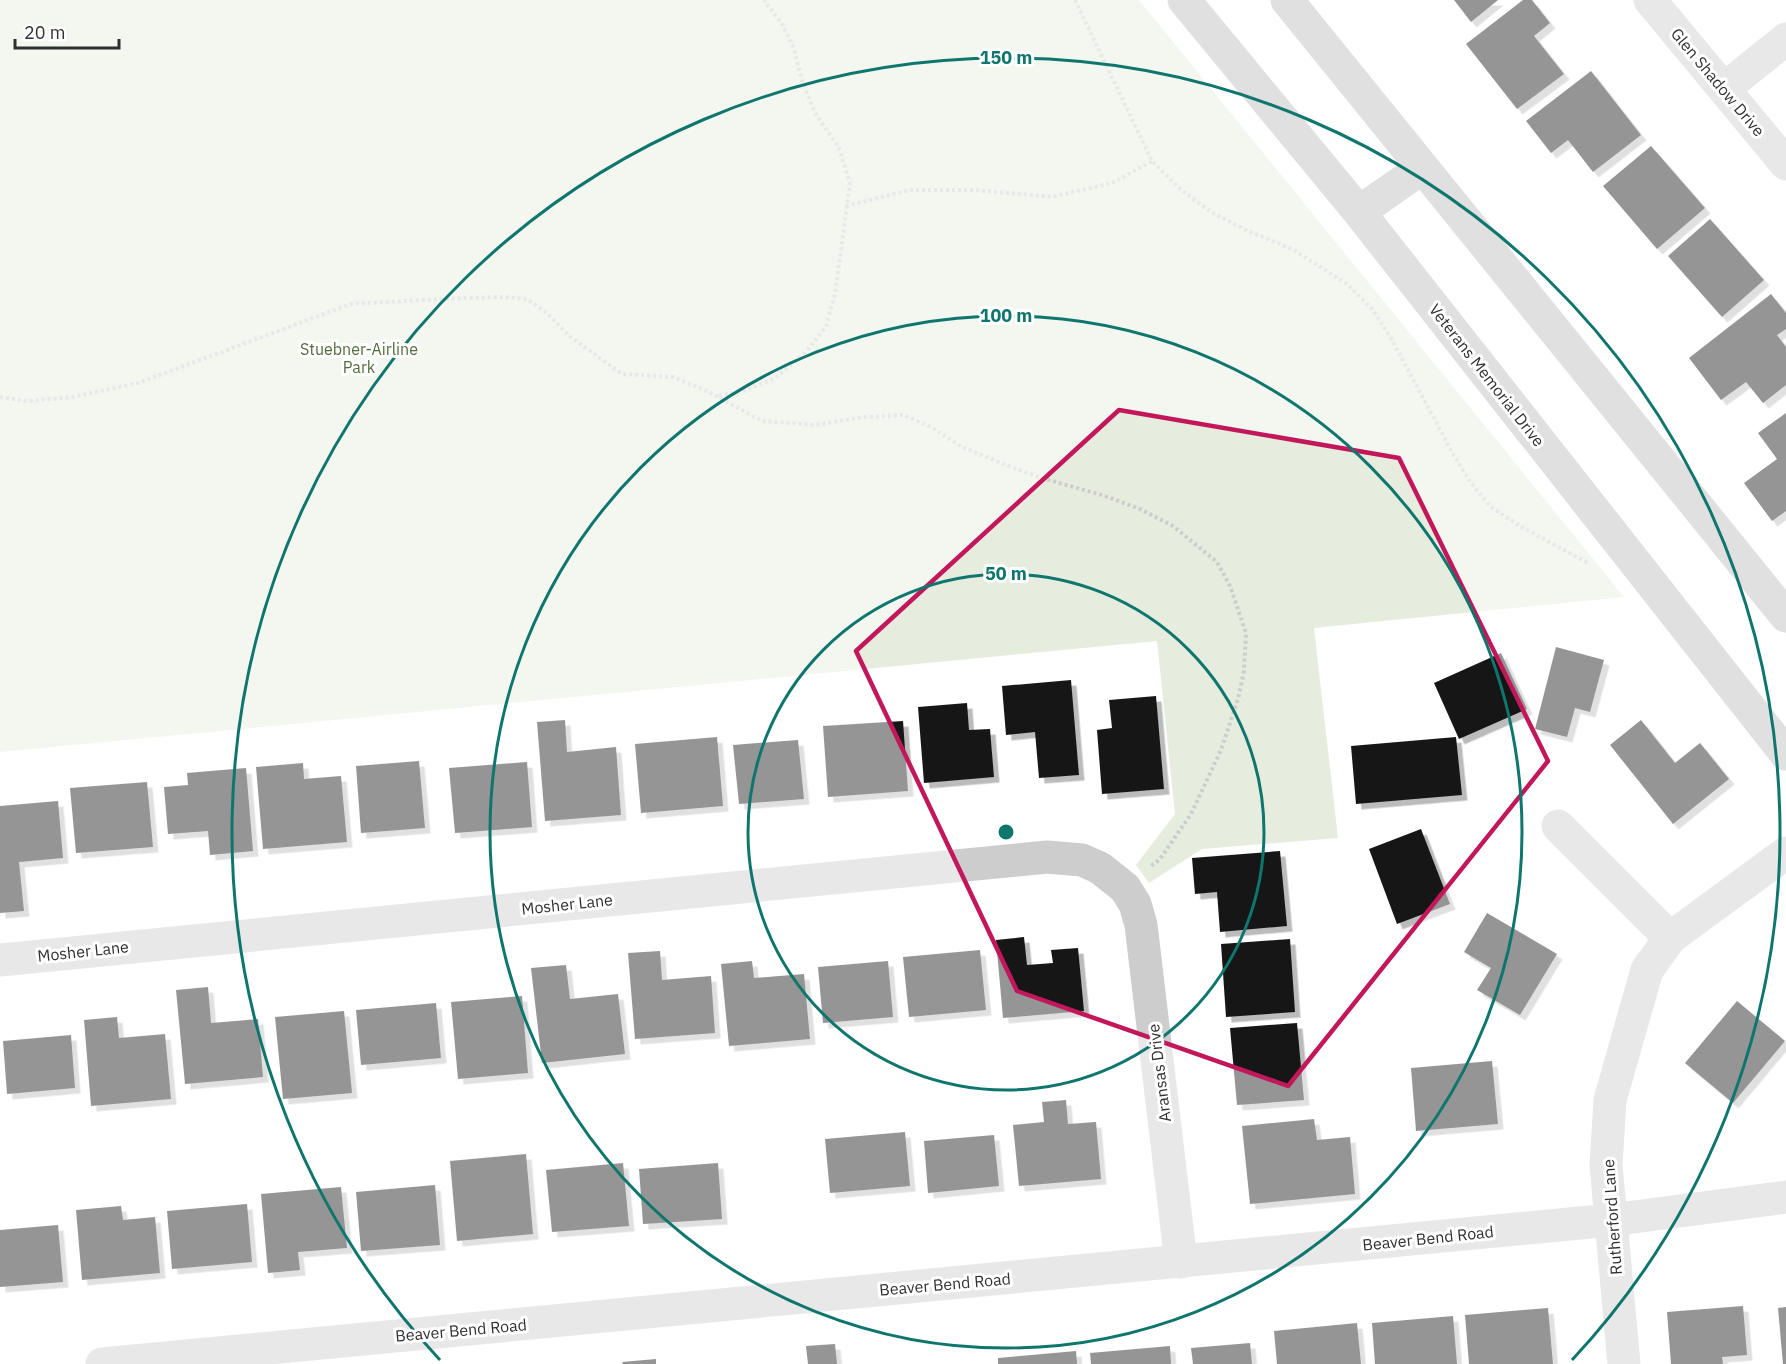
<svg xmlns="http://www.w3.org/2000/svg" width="1786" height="1364" font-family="'IBM Plex Sans',sans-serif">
<defs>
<filter id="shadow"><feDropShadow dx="5.5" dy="5.5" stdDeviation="0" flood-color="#0004"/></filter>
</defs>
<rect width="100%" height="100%" fill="#fff"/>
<path fill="#e6ecde" d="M0,0H1139L1624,597L1314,628L1338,838L1202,849L1149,883L1136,865L1175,814L1157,641L0,752Z"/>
<path fill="#171717" filter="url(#shadow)" d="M1454,0H1498L1471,22Z
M1523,0H1532L1550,23L1534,36L1564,74L1517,109L1466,44Z
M1591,71L1641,135L1593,172L1568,140L1551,153L1526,121Z
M1651,146L1705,208L1657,249L1603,186Z
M1710,219L1764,280L1722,317L1668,256Z
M1771,294L1786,313V329L1777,335L1786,347V385L1763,403L1746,382L1721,400L1689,358Z
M1786,413V511L1772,521L1744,483L1777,459L1758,433Z
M1556,647L1604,660L1590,712L1575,708L1567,737L1535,729Z
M1501,653L1527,709L1459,739L1434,683Z
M1071,680L1079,775L1039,778L1035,732L1006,735L1002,686Z
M1156,696L1164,789L1102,794L1097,730L1112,728L1109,700Z
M967,703L969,730L990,729L994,777L924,783L918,707Z
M565,720L567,752L616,747L621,815L545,821L537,722Z
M1641,720L1675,763L1700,743L1729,779L1673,824L1610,745Z
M903,721L908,791L828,797L823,726Z
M717,737L723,806L641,813L635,744Z
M1456,737L1462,795L1356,804L1351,746Z
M798,740L804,799L739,804L733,745Z
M419,761L425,828L361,833L356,766Z
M527,762L532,827L455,833L449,768Z
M303,763L304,779L341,776L347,842L263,849L256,767Z
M246,768L253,851L210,855L208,831L168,834L164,787L188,785L187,773Z
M147,782L153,847L76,853L70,788Z
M58,801L63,858L19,862L24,911L0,913V806Z
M1421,829L1450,904L1397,924L1369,849Z
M1280,851L1287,926L1220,932L1217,892L1195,894L1192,858Z
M1487,913L1557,954L1520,1015L1477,990L1491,968L1464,952Z
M1024,937L1027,965L1053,963L1051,950L1078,948L1084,1011L1003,1018L996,940Z
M1290,939L1295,1012L1226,1017L1221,944Z
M980,950L986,1010L909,1017L903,957Z
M660,951L662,980L711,976L715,1033L635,1039L628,953Z
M752,961L754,978L804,974L810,1039L729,1046L721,964Z
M888,961L893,1017L823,1023L818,967Z
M566,965L570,999L618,994L625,1054L542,1063L531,968Z
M208,987L211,1023L258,1019L263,1077L185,1084L176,990Z
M522,996L528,1073L458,1079L451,1002Z
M1737,1001L1785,1041L1733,1103L1685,1063Z
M436,1003L441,1058L361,1065L356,1010Z
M344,1011L352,1093L283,1099L275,1017Z
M117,1017L119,1038L165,1034L171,1099L91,1106L84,1020Z
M1297,1023L1304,1100L1237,1105L1230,1028Z
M71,1035L75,1088L7,1094L3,1041Z
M1492,1061L1498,1124L1416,1131L1411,1068Z
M1066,1100L1068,1124L1096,1122L1101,1179L1019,1186L1013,1125L1044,1122L1042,1102Z
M1314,1119L1317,1140L1350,1137L1355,1194L1250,1204L1242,1126Z
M905,1132L910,1186L830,1193L825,1139Z
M994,1135L999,1186L928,1193L924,1141Z
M526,1154L533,1234L457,1241L450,1161Z
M623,1163L629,1226L552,1232L546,1170Z
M718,1163L722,1219L643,1224L639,1169Z
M435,1185L440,1245L361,1251L356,1192Z
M341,1187L347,1248L298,1252L300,1270L268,1273L261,1194Z
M247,1204L252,1262L172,1269L167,1211Z
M121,1206L123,1220L155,1217L160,1273L82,1280L76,1210Z
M58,1225L63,1282L0,1287V1230Z
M1743,1306L1747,1355L1722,1357L1723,1364H1671L1667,1312Z
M1786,1307V1364H1783L1778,1308Z
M1548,1308L1553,1364H1469L1465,1315Z
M1453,1316L1457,1364H1375L1372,1323Z
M1357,1323L1361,1364H1277L1274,1331Z
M1250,1343L1252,1364H1193L1191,1348Z
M835,1344L837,1364H808L806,1346Z
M1170,1346L1171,1364H1091L1090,1353Z
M1076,1351L1077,1364H998V1358Z
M656,1359V1364H623L622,1362Z"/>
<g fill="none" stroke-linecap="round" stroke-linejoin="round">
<path stroke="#cdcdcd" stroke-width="4" stroke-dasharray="3 3" stroke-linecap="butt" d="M1075,0L1152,161L1180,189L1211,212L1248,231L1292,249L1347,284L1373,310L1392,340L1453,454L1471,483L1491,507L1520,526L1590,564
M846,206L910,190H975L1052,197L1112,183L1152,161
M719,396L744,391L775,378L804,354L826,327L835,294L850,183L839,148L815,113L802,81L794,48L782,24L764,0
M0,397L27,401L73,397L138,383L351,304L441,299L504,297L527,299L547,313L569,336L622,374L673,377L709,392L762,421L816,425L863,417L904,415L931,427L962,447L1011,467L1042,478L1105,496L1140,509L1173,526L1217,562L1230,586L1246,633L1244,671L1238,699L1221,750L1191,814L1160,859L1151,866"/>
<path stroke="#cdcdcd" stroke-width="33" d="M1650,0L1786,164
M1725,88L1786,39
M1558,826L1670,938
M0,960L1047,857L1082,860L1100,868L1125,888L1135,904L1141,925L1181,1262
M102,1364L1611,1220L1786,1197
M1624,1364L1606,1165L1610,1100L1647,970L1670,938L1786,853"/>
<path stroke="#bababa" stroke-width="33" d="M1184,0L1359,212L1786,754
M1287,0L1786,616
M1359,212L1422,168"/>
</g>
<path d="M0 0H1786V1364H0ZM1119,410L1399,458L1548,761L1288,1086L1017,991L856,651Z" fill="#fff" fill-opacity=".55" fill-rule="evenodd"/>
<path fill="none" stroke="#c2185b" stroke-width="4.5" stroke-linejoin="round" d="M1119,410L1399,458L1548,761L1288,1086L1017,991L856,651Z"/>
<g fill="none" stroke="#0f766e" stroke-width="3">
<circle cx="1006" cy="832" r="258"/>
<circle cx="1006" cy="832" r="516"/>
<path d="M440 1360A774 774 0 1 1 1572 1360"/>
</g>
<g text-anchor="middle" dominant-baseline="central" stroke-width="6" stroke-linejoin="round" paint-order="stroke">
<g font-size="16" fill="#303030" stroke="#fff">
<text transform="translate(1718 82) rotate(50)">Glen Shadow Drive</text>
<text transform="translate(1487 375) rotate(52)">Veterans Memorial Drive</text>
<text transform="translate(567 904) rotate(-6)">Mosher Lane</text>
<text transform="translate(83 951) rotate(-6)">Mosher Lane</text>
<text transform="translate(1159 1073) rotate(-97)">Aransas Drive</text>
<text transform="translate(1612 1217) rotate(-94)">Rutherford Lane</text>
<text transform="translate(1428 1238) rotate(-6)">Beaver Bend Road</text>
<text transform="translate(945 1284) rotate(-5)">Beaver Bend Road</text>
<text transform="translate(461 1330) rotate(-5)">Beaver Bend Road</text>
</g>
<g font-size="16" fill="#556b3d" stroke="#fff">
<text x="359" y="349">Stuebner-Airline<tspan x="359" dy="18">Park</tspan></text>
</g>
</g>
<circle cx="1006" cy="832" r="9" fill="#0f766e" stroke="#fff" stroke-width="3"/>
<g font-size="18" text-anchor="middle" font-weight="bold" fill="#0f766e" stroke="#fff" stroke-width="6" stroke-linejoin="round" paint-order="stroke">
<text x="1006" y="64">150 m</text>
<text x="1006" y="322">100 m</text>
<text x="1006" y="580">50 m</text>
</g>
<path d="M15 39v9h104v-9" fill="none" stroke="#303030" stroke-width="3"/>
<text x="24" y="39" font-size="18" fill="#303030" stroke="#ffffff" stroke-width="4.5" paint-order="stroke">20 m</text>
</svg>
